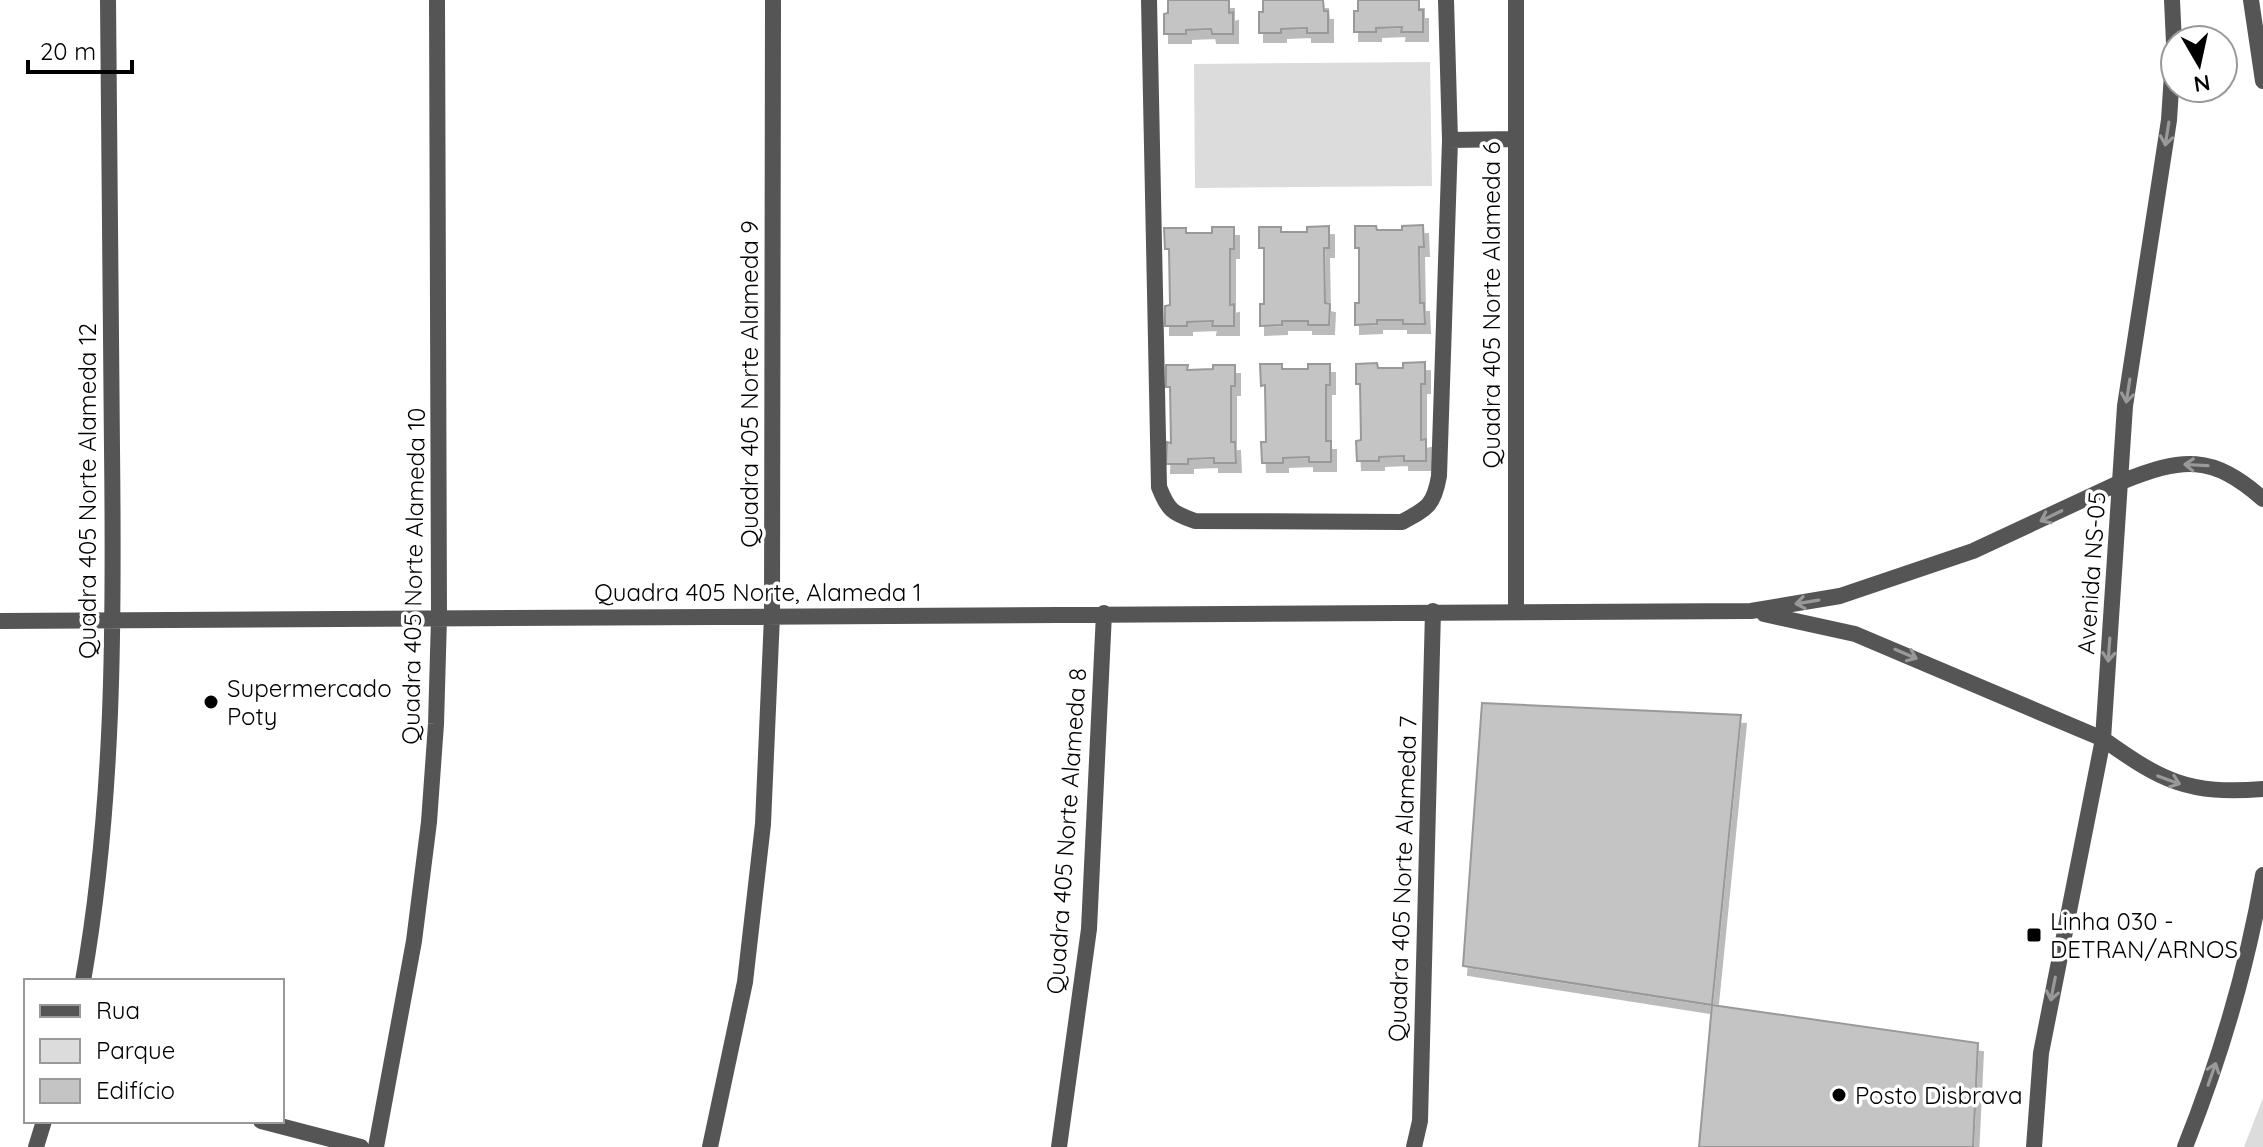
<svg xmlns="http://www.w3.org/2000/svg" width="2263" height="1147" font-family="Quicksand,sans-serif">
<defs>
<filter id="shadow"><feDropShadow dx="5" dy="9" stdDeviation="0" flood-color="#0004"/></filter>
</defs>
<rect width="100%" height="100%" fill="#fff"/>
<path fill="#dcdcdc" d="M1430,62L1432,186L1195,188L1194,64Z
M2263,1098V1147H2244Z"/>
<path fill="#c4c4c4" stroke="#999" stroke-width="2" filter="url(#shadow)" d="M1168,0H1229V13L1233,12V34H1212L1211,29L1186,30V34H1164V14L1168,13Z
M1263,0H1323L1324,11H1328V33H1307V28L1281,29V33H1259V12H1263Z
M1358,0H1419V10H1423V32H1401L1402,27L1376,28V32H1354V11H1358Z
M1423,225L1424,247H1419L1420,303H1424L1425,324H1403V320H1377V324L1355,325V303H1359V248H1355V226H1376L1377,230H1402V226Z
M1329,226V248H1324L1325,303L1330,304L1329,325H1308V321H1282V325L1260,326V304H1264V248H1259V227H1281V232H1307V227Z
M1212,227H1234V249H1230V305L1234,304V326H1212L1213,321L1187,322V326H1165V306L1170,305L1169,249H1165L1164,228H1186V233H1212Z
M1425,362V384H1421V440L1426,439V461H1404V456L1379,457V461H1357L1356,441L1361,440L1360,384H1356V364L1377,363L1378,368H1403V363Z
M1260,364H1282V369H1308V364H1330V385H1326V441H1331V462H1309V457L1283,458V463H1262L1261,442H1266L1265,385L1261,386Z
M1166,365H1188L1187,370L1213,369V365H1235V386H1231V442H1235L1236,463H1214V458L1188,459V464H1166L1167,442L1171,443L1170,387H1166Z
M1482,703L1741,715L1712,1005L1463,966Z
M1712,1005L1978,1043L1973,1147H1699Z"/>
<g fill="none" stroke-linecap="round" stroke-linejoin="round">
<path stroke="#555" stroke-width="16" d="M1149,0L1159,487C1168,510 1172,513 1195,521L1402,522C1428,508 1434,505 1439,476L1450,140L1446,0
M1450,140L1515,139
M1516,611V0
M1764,614L1855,634L2103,739
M0,621L1751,611L1840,596L1973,551L2121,482
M83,981C114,805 114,627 112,449C111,299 109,150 108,0
M261,1121L361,1147
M36,1147L44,1121
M376,1147L414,941L429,822L436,724L439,618L437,0
M710,1147L745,982L763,824L772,616L773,0
M1059,1147L1089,929L1104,613
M1414,1147L1420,1121L1433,611"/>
<path stroke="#555" stroke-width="16" d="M2251,0L2263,81
M2121,482C2183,457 2212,454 2263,499
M2103,739C2162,781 2188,795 2263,789
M2034,1147L2041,1053L2103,739L2125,406L2169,120L2174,43L2172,0
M2185,1147C2220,1059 2247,969 2263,875"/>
</g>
<defs><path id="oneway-shaft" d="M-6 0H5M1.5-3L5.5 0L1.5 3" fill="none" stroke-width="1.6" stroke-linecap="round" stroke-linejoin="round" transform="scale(2)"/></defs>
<g stroke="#999">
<use href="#oneway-shaft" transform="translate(2167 134) rotate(99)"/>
<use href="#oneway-shaft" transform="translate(2128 391) rotate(99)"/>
<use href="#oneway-shaft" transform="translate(2196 465) rotate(-177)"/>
<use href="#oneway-shaft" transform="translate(2051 516) rotate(154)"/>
<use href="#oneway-shaft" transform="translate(1807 602) rotate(171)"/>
<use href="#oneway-shaft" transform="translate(2109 650) rotate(94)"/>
<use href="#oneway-shaft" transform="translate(1906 654) rotate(23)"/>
<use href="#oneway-shaft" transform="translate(2169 780) rotate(20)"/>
<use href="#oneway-shaft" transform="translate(2053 989) rotate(101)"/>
<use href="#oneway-shaft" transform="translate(2212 1074) rotate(-71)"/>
</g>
<g fill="#000" stroke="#fff" stroke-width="3">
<circle cx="211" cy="702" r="8"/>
<rect x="2026" y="927" width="16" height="16" rx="4"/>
<circle cx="1839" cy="1095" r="8"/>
</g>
<g text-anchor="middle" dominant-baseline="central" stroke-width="7" stroke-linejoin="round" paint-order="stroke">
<g font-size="24" fill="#000" stroke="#fff">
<text transform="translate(1491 305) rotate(-90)">Quadra 405 Norte Alameda 6</text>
<text transform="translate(749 384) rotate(-90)">Quadra 405 Norte Alameda 9</text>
<text transform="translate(87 491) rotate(-90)">Quadra 405 Norte Alameda 12</text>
<text transform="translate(2091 573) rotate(-86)">Avenida NS-05</text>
<text transform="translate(413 576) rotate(-89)">Quadra 405 Norte Alameda 10</text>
<text x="758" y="592">Quadra 405 Norte, Alameda 1</text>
<text transform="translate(1066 831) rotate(-86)">Quadra 405 Norte Alameda 8</text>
<text transform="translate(1402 879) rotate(-88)">Quadra 405 Norte Alameda 7</text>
</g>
<g font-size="24" fill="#000" stroke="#fff" text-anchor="start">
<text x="227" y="688">Supermercado<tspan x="227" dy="28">Poty</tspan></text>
<text x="2050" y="921">Linha 030 -<tspan x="2050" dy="28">DETRAN/ARNOS</tspan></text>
<text x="1855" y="1095">Posto Disbrava</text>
</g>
</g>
<rect x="24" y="979" width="260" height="144" fill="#ffffff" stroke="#999999" stroke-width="2"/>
<rect x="40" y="1005" width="40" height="12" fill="#555555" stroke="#999999" stroke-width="2"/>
<text x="96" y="1019" font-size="24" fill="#000000">Rua</text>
<rect x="40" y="1039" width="40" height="24" fill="#dcdcdc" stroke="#999999" stroke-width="2"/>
<text x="96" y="1059" font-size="24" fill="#000000">Parque</text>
<rect x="40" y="1079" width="40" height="24" fill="#c4c4c4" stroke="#999999" stroke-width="2"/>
<text x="96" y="1099" font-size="24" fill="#000000">Edifício</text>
<g transform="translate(2199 64) rotate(171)"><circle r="38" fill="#ffffff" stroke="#999999" stroke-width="2"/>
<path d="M0-6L14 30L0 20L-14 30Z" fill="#000000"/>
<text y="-12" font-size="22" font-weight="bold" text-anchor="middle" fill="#000000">N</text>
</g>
<path d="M28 60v12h104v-12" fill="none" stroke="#000000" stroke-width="4"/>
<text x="40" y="60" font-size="24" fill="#000000" stroke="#ffffff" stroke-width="6" paint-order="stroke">20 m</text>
</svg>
